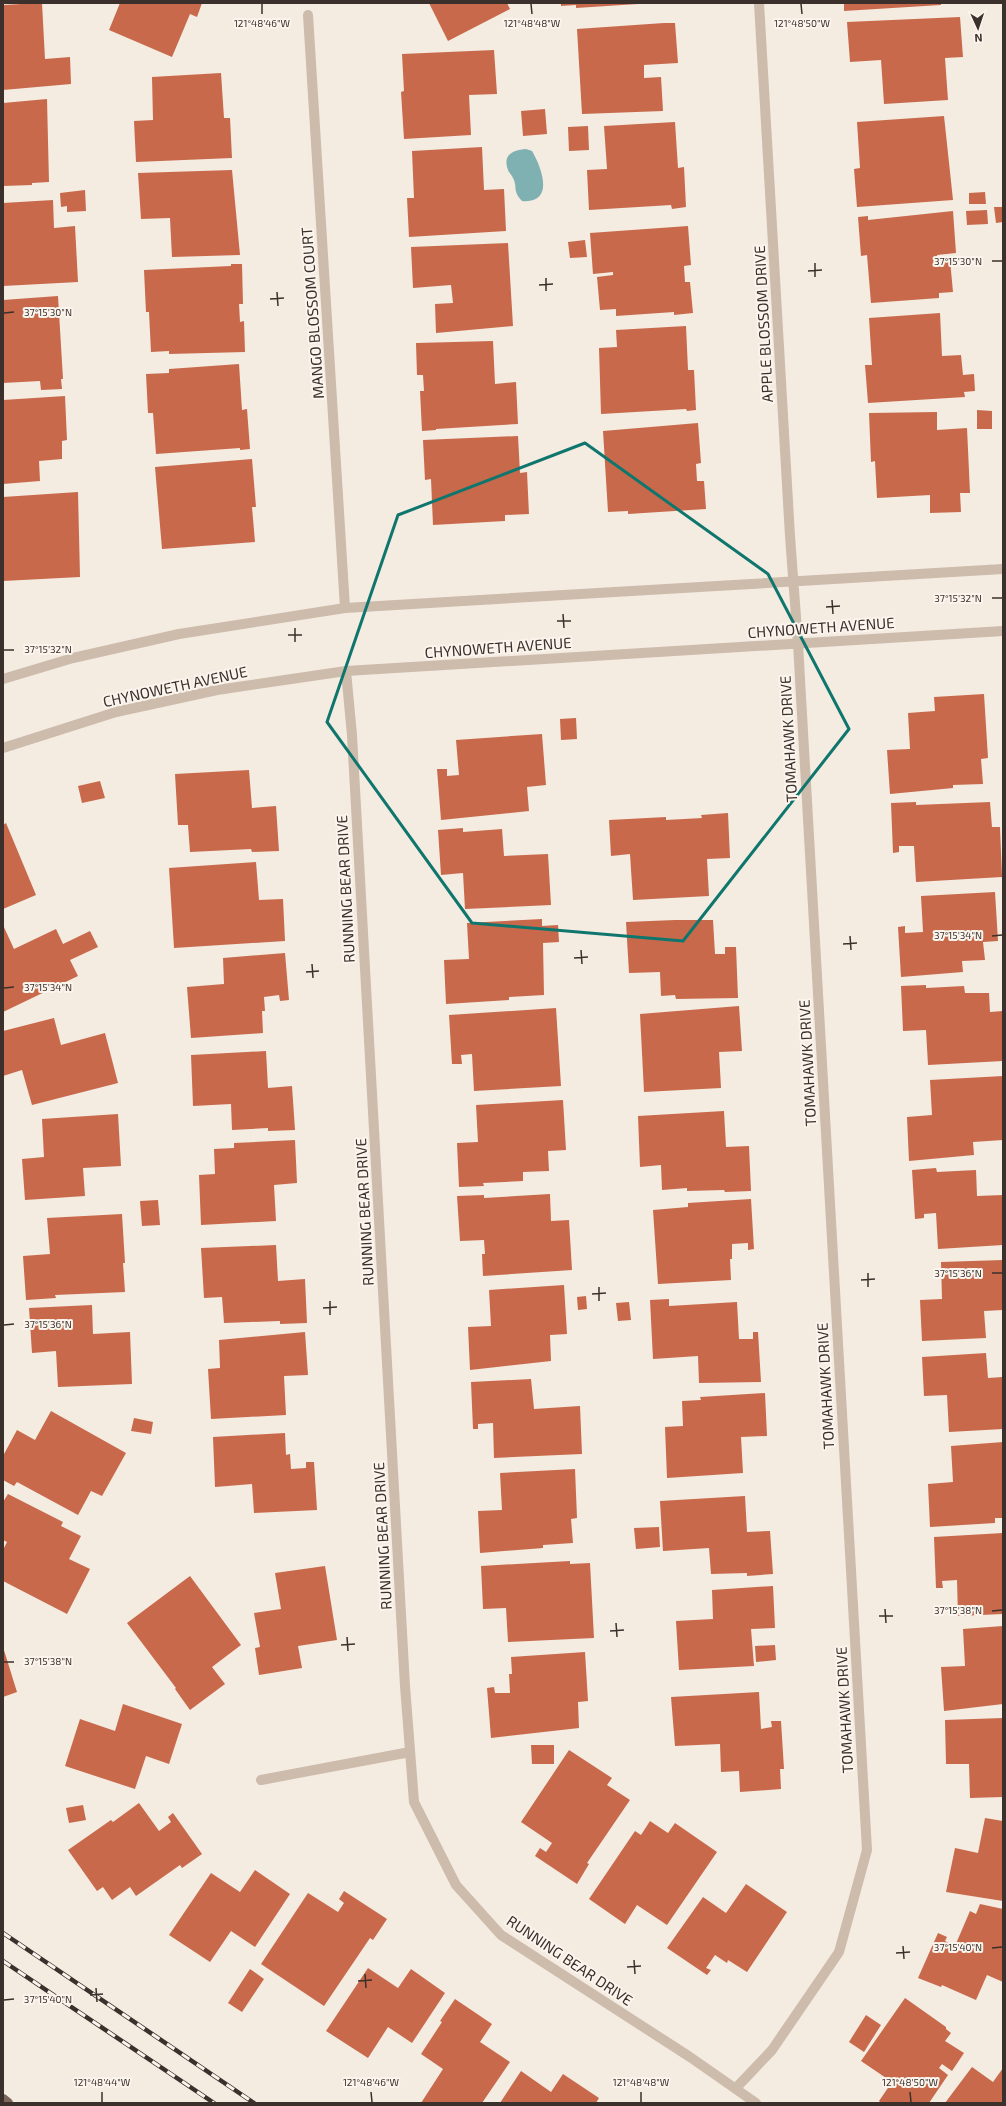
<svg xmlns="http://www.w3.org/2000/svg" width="1006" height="2106" font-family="'Exo 2',sans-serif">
<rect width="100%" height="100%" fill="#f4ebe1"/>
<path fill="#7fb0b2" d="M526,149L532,151C542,168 555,204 522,201C512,190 518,188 513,178C512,175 509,173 508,170C502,154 514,150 526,149Z"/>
<path fill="#c8694b" d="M40,3H42L45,59L70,57L71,84L3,90V5Z
M120,3H202L197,17L190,14L172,57L109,30Z
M429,3H507L510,9L448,41Z
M561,3H638V4L576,8V5L561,6Z
M844,3H941V5L844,11Z
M960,17L963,57L945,58L948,100L884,104L881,60L850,62L847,22Z
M664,23H675L678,63L644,65V78L661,77L663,111L582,114L577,29Z
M494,50L497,94L469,95L471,135L404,139L401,92L404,91L402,54Z
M221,73L224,118H230L232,158L136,162L134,121L153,120L152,77Z
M47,99L49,182L32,183V185L3,186V103Z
M545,109L547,134L523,136L521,111Z
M944,116L953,200L857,207L854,169L860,168L857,122Z
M675,122L678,168L684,167L686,207L672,209L671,205L589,210L587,170L607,169L604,126Z
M588,126L589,150L569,151L568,127Z
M482,147L484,190L504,189L506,231L409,237L407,198H414L412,151Z
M232,170L240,255L172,257L170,218L141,219L138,173Z
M85,190L86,211L67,212V206L61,207L60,193Z
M985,192L986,204H969V193Z
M53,200L54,228L75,226L78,282L3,286V203Z
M994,207H1003V222L996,223Z
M987,210L988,224L967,225L966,211Z
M953,211L956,253L937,255V261L950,260L953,292L939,293V298L871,303L867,255L861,256L858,217L868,216V220Z
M688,226L691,265L684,266L685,282H690L693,313L674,315V312L616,316V309L600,310L597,277L613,275V272L593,274L590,233Z
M585,240L587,257L570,258L568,242Z
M508,243L513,326L436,333L435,304L453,303L451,285L413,288L411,247Z
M231,264H242L243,304H239L240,322L244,321L245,352L169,354V351L151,352L149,312H146L144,270L231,266Z
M58,296L63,379H61L62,389L41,390L40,381L3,383V300Z
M940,313L942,356L961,355L963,375L974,374L975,391L964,392L965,397L868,403L865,365H872L869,318Z
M686,326L688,370H694L696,410L687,411L686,409L601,414L599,348L617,347L616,330Z
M493,341L495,384L516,382L518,424L436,429V430L422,431L420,391H424L423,375H417L416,343Z
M239,364L242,410L247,409L250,449L240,450V448L156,454L153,413H148L146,374L169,373V369Z
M65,396L67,440L62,441V459L39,461L40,481L3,484V400Z
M977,410L992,411V429H977Z
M937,412V430L967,428L970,493H960L961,512L930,513V495L877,498L875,461L871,462L869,413Z
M698,423L701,463L696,464L697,481H704L706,509L628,514V511L608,512L603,431Z
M518,436L520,473L527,472L529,514L505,515V521L433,525L431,479L425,480L423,440Z
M252,459L256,507H252L255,542L162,549L155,467Z
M78,492L80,577L3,581V497Z
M984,694L988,758L981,759L983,784L953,785V788L890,794L887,750L910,749L908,713L935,711L934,697Z
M576,718L577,739L561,740L560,719Z
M542,734L546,785L527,787L529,811L441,820L437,769H447V776L459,775L456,740Z
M249,770L252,808L276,806L279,851L252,852L251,849L190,852L188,825H178L175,774Z
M100,781L105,798L82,803L78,786Z
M916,802V805L990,802L992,827H1000L1002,877L916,882L914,846H899V852L893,853L891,803Z
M728,813L730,858L707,859L709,896L633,900L630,854L611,856L609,820L666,817V820L702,818L701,815Z
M6,823L36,895L3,909V825Z
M463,828V832L502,829L504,856L548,854L551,905L465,909L463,873L441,875L438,830Z
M256,862L259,900L283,899L285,941L174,948L169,868Z
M995,892L998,941L983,942L985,960L962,961L963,972L901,977L898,927L905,926V933L923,932L921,896Z
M542,919V926L558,925L559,942L543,943L544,995L509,997V1000L446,1004L444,960L469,959L467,923Z
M675,920H713L715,954H725V947H736L738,998L676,999L675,995L661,996L660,972L629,973L626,922Z
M3,925L14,949L56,929L63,944L90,931L98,947L70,960L78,976L3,1012Z
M285,953L289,1000L280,1001L279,995L264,997L265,1011H262L263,1033L191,1038L187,987L224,984L223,958Z
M926,985V988L964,986L965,993H989L990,1012L1003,1011V1061L928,1065L926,1030L903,1031L901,986Z
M739,1006L742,1051L719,1052L721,1088L644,1092L640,1014Z
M556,1008L561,1086L474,1091L472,1054L461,1055L462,1064H452L449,1015Z
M54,1018L61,1045L105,1033L118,1083L32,1105L22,1070L3,1076V1031Z
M266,1051L268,1088L292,1086L295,1130L268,1131V1128L232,1130L231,1104L193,1106L191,1055Z
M1003,1076V1140L973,1142L974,1155L909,1161L907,1117L932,1115L930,1080Z
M563,1100L566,1150L548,1151L549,1171L523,1172V1181L483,1183L484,1186L459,1187L457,1143L478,1142L476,1105Z
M724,1111L726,1147L749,1146L751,1191L725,1192L724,1190L687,1191V1188L662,1190L661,1165L640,1167L638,1116Z
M118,1114L121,1166L83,1168L85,1196L25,1200L22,1159L44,1157L42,1119Z
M295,1140L297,1183L274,1185L276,1221L201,1225L199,1175L215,1174L214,1149L234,1148V1143Z
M936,1168L937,1172L976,1170L977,1196L1003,1195V1245L938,1249L936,1213L924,1214V1218L915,1219L912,1170Z
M550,1194L551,1221L569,1220L572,1270L483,1276L482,1254H485L484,1240L460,1241L457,1196L484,1195V1198Z
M751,1199L754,1249L748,1250V1243L732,1244V1259H730L731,1280L658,1284L653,1210L688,1207V1203Z
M158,1200L160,1225L142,1226L140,1201Z
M122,1214L125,1263H123L125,1292L55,1295L56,1298L26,1300L23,1256L50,1254L47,1218Z
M276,1245L278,1281L305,1279L307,1323L280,1324V1321L224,1323L222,1297L204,1298L201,1248Z
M1003,1260V1310L984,1311L986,1338L922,1341L920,1300L942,1299L941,1262Z
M564,1285L567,1334L550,1335L551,1361L470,1370L468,1327L491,1326L489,1290Z
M586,1296L587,1309L578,1310L577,1297Z
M669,1299V1306L737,1302L739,1339H753V1332H758L761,1382L699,1383L698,1356L653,1359L650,1300Z
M629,1302L631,1320L618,1321L616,1303Z
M92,1305L93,1334L130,1332L132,1384L58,1387L56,1351L32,1353L29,1308Z
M305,1332L308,1375L284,1376L286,1415L211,1419L208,1369L220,1368L219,1340Z
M986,1353L988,1378L1003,1377V1429L949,1432L947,1395L924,1396L922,1357Z
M531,1379L534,1409L580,1406L582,1454L494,1458L493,1423L478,1424V1429H473L471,1382Z
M765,1393L767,1436L741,1437L743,1473L667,1478L665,1427L683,1426L682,1401L701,1400L700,1397Z
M51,1411L126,1453L102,1496L91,1491L78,1515L17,1482L14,1486L3,1480V1456L17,1430L35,1440Z
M134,1418L153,1422L151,1434L131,1431Z
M285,1433L286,1455L290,1454L291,1469L306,1468V1462H314L317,1510L254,1513L252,1484L215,1487L213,1437Z
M1003,1442V1518H995V1523L930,1527L928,1484L953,1482L951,1446Z
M575,1469L577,1518L571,1519L573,1543L543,1545V1548L480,1553L478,1511L502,1510L500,1473Z
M8,1494L63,1522L61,1526L81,1536L69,1559L90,1569L67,1614L3,1581V1550L7,1542L3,1540V1502Z
M745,1496L747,1532L770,1531L773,1574L747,1576V1573L711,1574L709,1548L663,1551L660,1501Z
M659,1527L660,1547L636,1549L634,1528Z
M1003,1533V1614L958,1616L957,1580L942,1581L943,1588H936L934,1537Z
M570,1561V1564L590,1563L594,1638L508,1642L506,1608L483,1609L481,1566Z
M325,1566L337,1640L298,1646L302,1668L259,1675L255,1648L260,1647L254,1613L281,1609L275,1573Z
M190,1576L241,1645L212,1667L225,1684L190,1710L175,1689L176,1688L127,1623Z
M773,1586L775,1628L751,1629L754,1666L679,1670L676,1621L713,1619L712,1590Z
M1003,1626V1704L944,1711L941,1667L965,1666L963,1629Z
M775,1645L776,1660L756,1662L755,1646Z
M3,1647L17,1692L3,1697Z
M585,1652L588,1701L578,1702L579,1728L491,1738L487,1688L494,1687L495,1693H510L509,1674H512L511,1657Z
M759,1692L761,1729L772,1727L771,1721H781L784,1769H780L781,1789L740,1792L739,1771L721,1772L720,1744L675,1746L671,1697Z
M123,1704L182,1724L169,1764L146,1756L135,1789L65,1766L80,1719L115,1731Z
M1003,1718V1797L970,1798L969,1764H946L945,1720Z
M531,1745H554V1764H532Z
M569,1750L612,1778L607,1785L630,1800L587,1863L589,1864L577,1884L535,1856L540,1848L546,1852L552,1843L521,1822Z
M139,1803L159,1831L171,1822L168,1817L173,1813L202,1854L182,1868L180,1865L136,1896L130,1887L112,1900L103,1887L97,1891L68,1850L111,1820L113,1822Z
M83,1805L86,1820L69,1823L66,1808Z
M985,1818L1003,1821V1901L946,1892L955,1848L978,1853Z
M650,1821L668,1833L675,1823L717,1852L667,1925L637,1905L625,1924L589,1899L635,1831L641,1835Z
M255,1870L290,1894L255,1947L231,1931L210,1962L169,1935L211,1873L240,1892Z
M746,1884L787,1912L747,1972L728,1960L727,1963L715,1955L706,1968L711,1970L707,1975L667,1948L703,1897L726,1913Z
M344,1891L387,1919L373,1940L370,1938L324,2006L261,1964L308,1893L338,1912L344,1903L339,1899Z
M980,1904L1003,1909V1982L987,1975L976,2000L942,1985L941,1987L918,1978L938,1933L947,1937L945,1941L955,1946L970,1911L976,1914Z
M368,1968L398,1988L411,1969L445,1993L412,2043L388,2027L368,2058L326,2031Z
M250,1969L264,1979L242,2012L228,2003Z
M905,1998L946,2027V2029L951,2033L945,2041L964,2053L952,2071L942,2064L939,2068L948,2075L929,2103H881L879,2101L892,2082L861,2061Z
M455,1999L492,2024L480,2042L510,2062L482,2103H421L443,2069L421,2054L442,2022L440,2021Z
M866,2015L881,2025L864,2052L849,2042Z
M972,2067L993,2082L1003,2068V2103H945Z
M521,2071L551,2092L563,2074L599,2098L596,2103H500Z"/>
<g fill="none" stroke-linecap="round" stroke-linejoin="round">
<path stroke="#cdbbac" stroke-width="10" d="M308,15L345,608
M346,671L352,735L405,1686L414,1802L456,1885L501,1935L690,2057L756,2103
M3,679L73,658L179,634L345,608L1003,569
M3,748L116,712L217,690L346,671L1003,631
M261,1780L410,1752
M736,2088L772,2050L839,1952L867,1850L798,644L790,536L759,3"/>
<path stroke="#7d675c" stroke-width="10" d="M3,2099L8,2103"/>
<defs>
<path id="rail" d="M3,1933L254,2103
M3,1961L214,2103"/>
</defs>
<use href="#rail" stroke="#3b302b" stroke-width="4.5"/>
<use href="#rail" stroke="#fbf5ee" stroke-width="3" stroke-dasharray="9" stroke-linecap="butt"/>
</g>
<path fill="none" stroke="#0f766e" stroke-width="3" stroke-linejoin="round" d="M585,443L768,574L849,729L683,941L472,923L327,722L398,515Z"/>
<path fill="none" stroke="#3b302b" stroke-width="1.5" d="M262,4V14M531,4L532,14M801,4L802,14M992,261H1002M815,263V277M808,271L822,270M546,278V291M539,285L553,284M277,292L278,306M270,299L284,298M4,313L14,312M992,598H1002M832,600L833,614M826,607L840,606M563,614L564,628M557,621H571M295,628V642M288,635H302M4,650H14M850,936L851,950M992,936L1002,935M843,944L857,943M581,950L582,964M574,958L588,957M312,964L313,978M306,972L319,971M4,988L14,987M868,1273V1287M992,1273H1002M861,1280L875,1279M599,1287V1301M592,1294L606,1293M330,1301V1315M323,1308L337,1307M4,1325L14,1324M885,1609L886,1623M992,1611L1002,1610M879,1616H893M616,1623L617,1637M610,1631L624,1630M347,1637L348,1651M341,1645L355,1644M4,1662H14M903,1946L904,1959M992,1948L1002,1947M896,1953L910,1952M634,1960L635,1974M627,1967L641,1966M365,1974L366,1988M358,1981L372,1980M96,1988L97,2002M90,1995L103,1994M4,2000L14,1999M102,2092V2102M371,2092L372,2102M641,2092V2102M910,2092L911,2102"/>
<g text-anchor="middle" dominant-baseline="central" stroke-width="4" stroke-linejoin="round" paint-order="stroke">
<g font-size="15" fill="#3b302b" stroke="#fbf5ee">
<text transform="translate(312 313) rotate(-94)">MANGO BLOSSOM COURT</text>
<text transform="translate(763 324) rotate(-93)">APPLE BLOSSOM DRIVE</text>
<text transform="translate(821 627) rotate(-4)">CHYNOWETH AVENUE</text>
<text transform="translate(498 647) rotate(-4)">CHYNOWETH AVENUE</text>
<text transform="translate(175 686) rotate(-12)">CHYNOWETH AVENUE</text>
<text transform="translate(788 739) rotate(-93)">TOMAHAWK DRIVE</text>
<text transform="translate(345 889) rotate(-93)">RUNNING BEAR DRIVE</text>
<text transform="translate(807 1063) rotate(-93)">TOMAHAWK DRIVE</text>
<text transform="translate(364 1212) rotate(-93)">RUNNING BEAR DRIVE</text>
<text transform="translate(825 1386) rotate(-93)">TOMAHAWK DRIVE</text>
<text transform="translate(382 1536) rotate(-93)">RUNNING BEAR DRIVE</text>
<text transform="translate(844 1710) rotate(-93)">TOMAHAWK DRIVE</text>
<text transform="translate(570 1960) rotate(34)">RUNNING BEAR DRIVE</text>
</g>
</g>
<g font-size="10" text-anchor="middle" fill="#3b302b" stroke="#fbf5ee" stroke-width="4" stroke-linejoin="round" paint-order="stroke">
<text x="262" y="27">121°48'46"W</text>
<text x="532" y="27">121°48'48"W</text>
<text x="802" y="27">121°48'50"W</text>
<text x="958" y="265">37°15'30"N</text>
<text x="48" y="316">37°15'30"N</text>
<text x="958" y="602">37°15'32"N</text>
<text x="48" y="653">37°15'32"N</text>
<text x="958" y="939">37°15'34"N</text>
<text x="48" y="991">37°15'34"N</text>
<text x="958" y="1277">37°15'36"N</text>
<text x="48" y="1328">37°15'36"N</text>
<text x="958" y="1614">37°15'38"N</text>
<text x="48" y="1665">37°15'38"N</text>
<text x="958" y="1951">37°15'40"N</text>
<text x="48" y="2003">37°15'40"N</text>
<text x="102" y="2086">121°48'44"W</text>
<text x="371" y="2086">121°48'46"W</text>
<text x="641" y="2086">121°48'48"W</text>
<text x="910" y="2086">121°48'50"W</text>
</g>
<rect width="1006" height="2106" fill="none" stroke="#3b302b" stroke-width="8"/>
<g transform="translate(978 28) rotate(177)" stroke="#fbf5ee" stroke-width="3" paint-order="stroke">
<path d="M0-3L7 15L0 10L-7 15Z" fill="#3b302b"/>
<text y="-6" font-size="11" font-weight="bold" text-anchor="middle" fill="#3b302b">N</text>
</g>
</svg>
